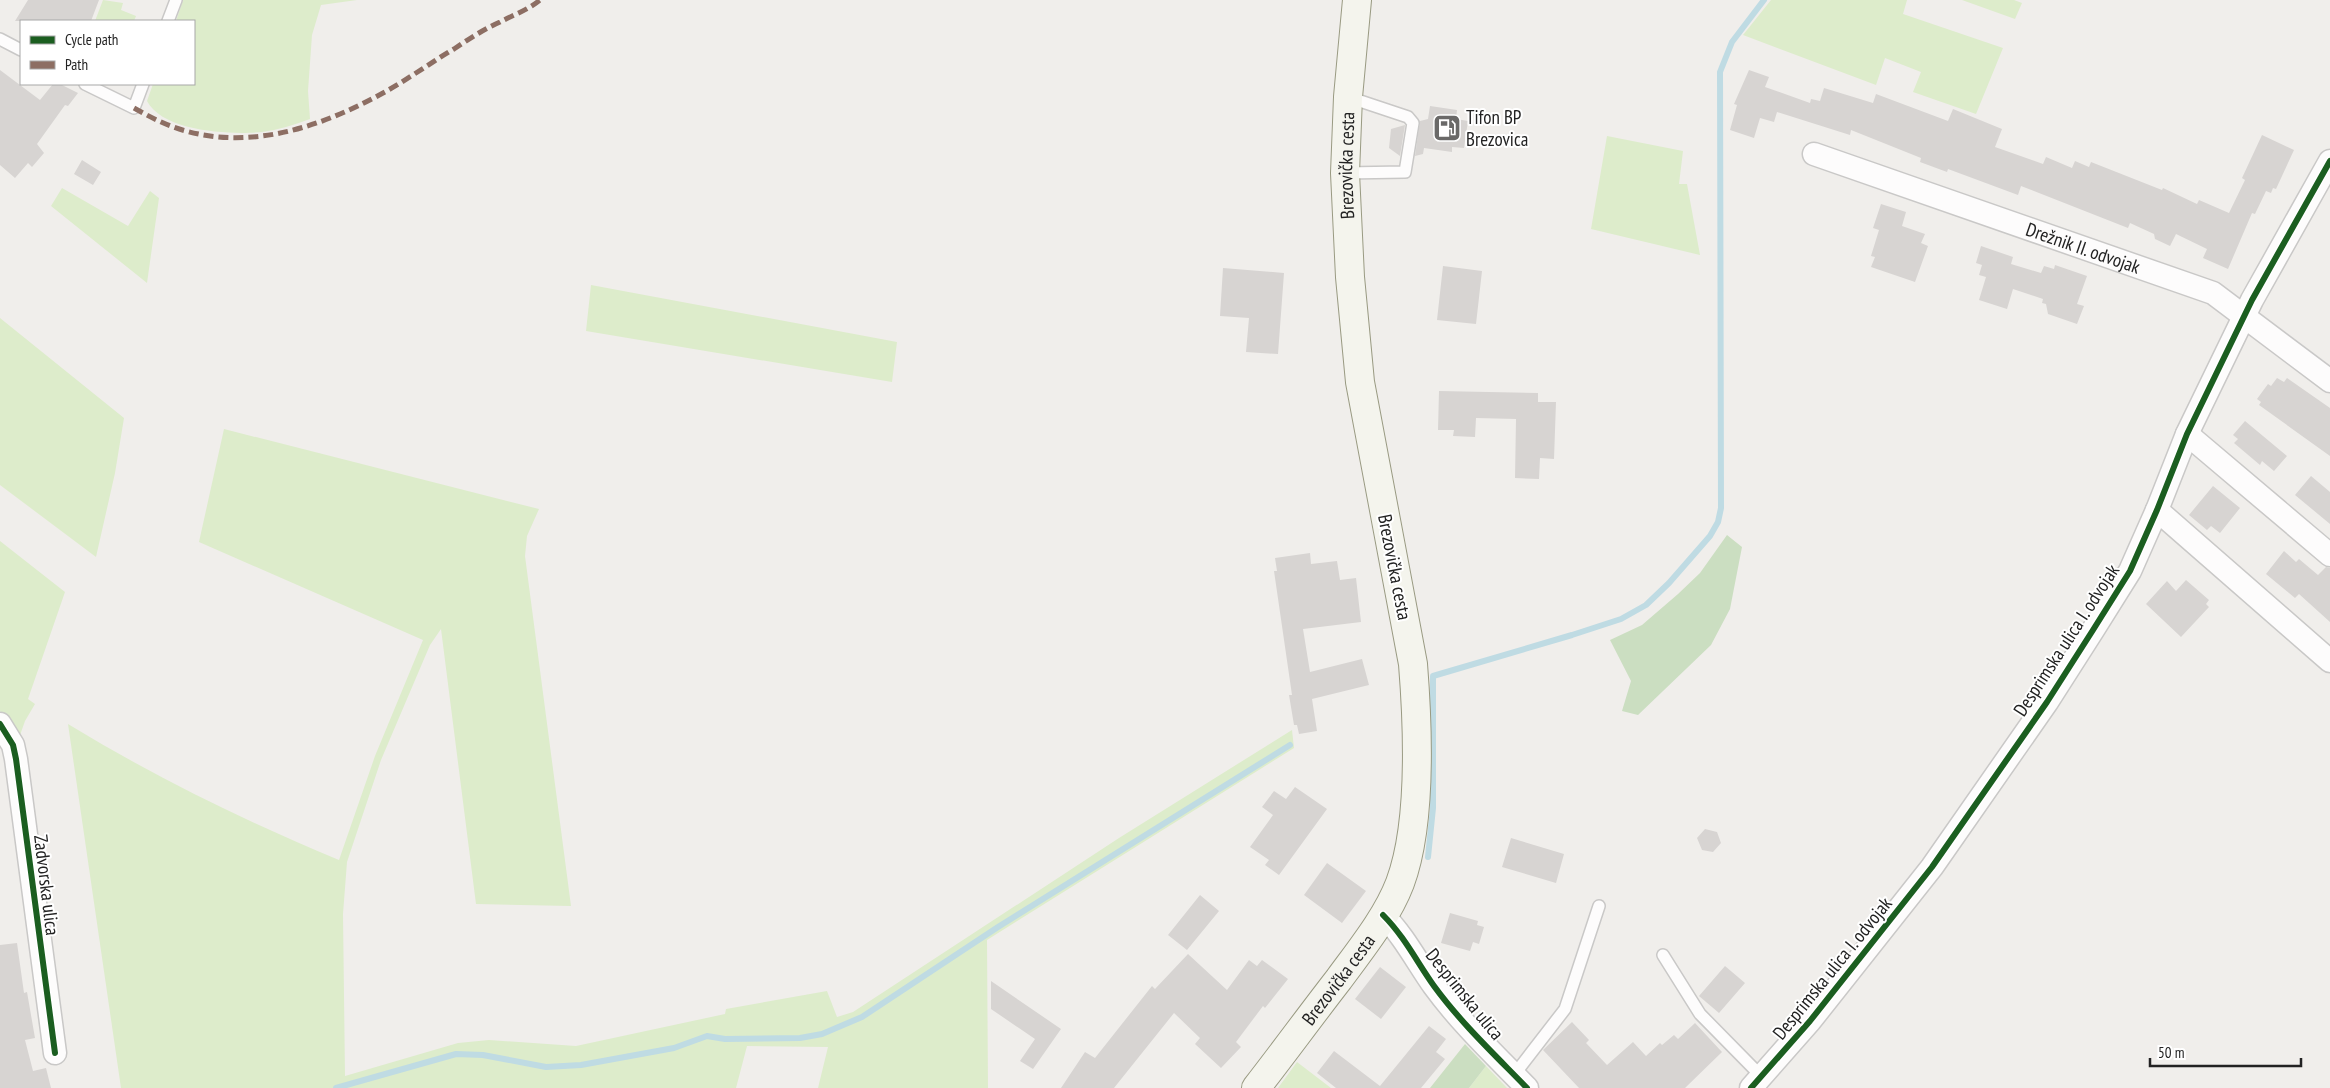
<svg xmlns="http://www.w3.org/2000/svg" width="2330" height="1088" font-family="'PT Sans Narrow',sans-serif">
<rect width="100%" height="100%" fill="#f0eeeb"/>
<path fill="#ddeccb" d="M103,0L123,3L121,10L136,16L134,21H95Z
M183,0H357L321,5L312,35L308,91L310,119C294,125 278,130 262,132C232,135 163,132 147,101L153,84H194V21H176Z
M1771,0H1907L1903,14L2003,48L1976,114L1913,92L1921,72L1885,58L1876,85L1743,35Z
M1962,0H2014L2022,3L2015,19Z
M1607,136L1683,151L1679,184H1687L1700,255L1591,229Z
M62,188L128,226L150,191L159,198L147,283L51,206Z
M591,285L897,342L892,382L586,331Z
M0,318L124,418L115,473L96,557L0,485Z
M224,429L539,509L527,536L525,556L571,906L476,904L441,629L430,645L381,760L347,862L343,914L345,1076L458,1043L489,1040L576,1046L725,1014L726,1009L827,991L837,1017L853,1012L1119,838L1292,730L1294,748L987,940L988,1088H818L828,1047L747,1046L736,1088H121L68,724C155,777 245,821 339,860L375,756L423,640L199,542Z
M0,541L65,592L28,699L35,704L25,721L19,738L0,711Z
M1297,1062L1331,1088H1278Z
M1486,1066L1507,1088H1469Z"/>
<path fill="#cbdec1" d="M1727,535L1742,547L1730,609L1711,645L1638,715L1622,711L1631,681L1610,640L1642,625L1678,594L1700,573Z
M1465,1044L1486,1066L1469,1088H1430Z"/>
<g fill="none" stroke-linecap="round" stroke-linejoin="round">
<path stroke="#bfdbe3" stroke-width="6" d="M1428,857L1433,808V676L1572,635L1621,619L1646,605L1669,583L1710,536L1718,522L1721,508L1720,72L1732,42L1764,0
M336,1088L456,1054L483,1055L546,1067L581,1065L674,1048L707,1036L725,1039L800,1038L822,1034L862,1017L998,927L1290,745"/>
</g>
<path fill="#d7d4d2" d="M28,0H99L91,21H15Z
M0,70L40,100L53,84H60L78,93L68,106L65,105L37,144L44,153L32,167L28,163L15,178L0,165Z
M1749,70L1769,77L1765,87L1810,103L1811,99L1820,101L1824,88L1873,103L1876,94L1948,121L1953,109L2002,129L1995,147L2043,164L2046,157L2072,168L2075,161L2089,167L2091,162L2162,190L2163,188L2197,204L2199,200L2229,213L2245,180L2242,178L2262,135L2294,150L2276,189L2273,188L2271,193L2266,191L2255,214L2252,213L2228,269L2203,258L2207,249L2176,234L2170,246L2155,239L2154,234L2130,223L2128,228L2021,186L2018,195L1948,169L1947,172L1920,162L1921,158L1851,130L1850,135L1777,112L1774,122L1760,118L1754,138L1730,130L1737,105L1734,104Z
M1430,106L1457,110L1456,119L1468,121L1464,148L1452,147V152L1424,148L1423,154L1415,156L1420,121L1428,119Z
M1405,125L1400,156L1389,148L1391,129Z
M82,160L101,172L93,185L74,174Z
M1881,204L1906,212L1902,226L1925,234L1921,243L1928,246L1915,282L1871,267L1875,257L1871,256L1879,230L1873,228Z
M1981,246L2013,257L2011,264L2041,273L2044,266L2054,269L2055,265L2087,276L2077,304L2084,306L2077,324L2048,314L2046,304L2042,303L2043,299L2013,289L2007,309L1979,300L1986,277L1979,275L1982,265L1976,263Z
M1443,266L1482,271L1476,324L1437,320Z
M1223,268L1284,273L1278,354L1246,352L1249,318L1220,316Z
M2277,378L2284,382L2287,378L2330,408V456L2259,405L2261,402L2257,399L2268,384L2271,386Z
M1439,391L1538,393V402H1556L1554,459L1540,458L1539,479L1515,478L1516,419L1476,418L1475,437L1453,436L1454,430H1438Z
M2245,421L2287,456L2274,471L2262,461L2260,465L2234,443L2238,439L2233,435Z
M2311,476L2330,492V524L2295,495Z
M2213,486L2240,508L2220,533L2211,526L2207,530L2189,515Z
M2284,551L2296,562L2299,559L2318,575L2326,567L2330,568V622L2299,594L2295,598L2266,574Z
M1310,553L1311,564L1337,561L1340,580L1356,578L1361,622L1303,629L1310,672L1362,659L1369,685L1312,699L1317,731L1299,734L1297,725H1294L1289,695H1292L1274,571H1277L1275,558Z
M2186,580L2209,600L2206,604L2209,607L2181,637L2146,604L2167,581L2176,591Z
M1295,787L1327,809L1279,875L1265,865L1269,860L1250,847L1273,815L1262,807L1274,791L1286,799Z
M1705,829L1717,832L1721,843L1713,852L1702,850L1697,838Z
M1511,838L1564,854L1556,883L1502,867Z
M1327,863L1366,891L1342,923L1304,895Z
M1200,895L1219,911L1187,950L1168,935Z
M1450,913L1478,921L1477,925L1484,927L1479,944L1473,942L1470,951L1441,943Z
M17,943L24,993L27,992L35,1038L25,1040L33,1071L46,1068L51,1088H0V945Z
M1188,954L1227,990L1249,960L1257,966L1262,960L1288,979L1265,1008L1263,1006L1236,1042L1241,1047L1221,1068L1195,1044L1200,1038L1174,1013L1114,1088H1061L1085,1052L1095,1058L1152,986L1155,989Z
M1725,966L1745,983L1719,1013L1699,996Z
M1380,967L1406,987L1381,1019L1355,999Z
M991,981L1061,1029L1033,1069L1020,1061L1035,1039L991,1009Z
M1572,1022L1589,1040L1586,1043L1607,1065L1633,1042L1646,1056L1660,1043L1662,1045L1674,1035L1678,1039L1695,1023L1722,1052L1685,1088H1579L1543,1050Z
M1429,1026L1446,1039L1436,1052L1445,1059L1421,1088H1336L1317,1073L1334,1051L1380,1086Z"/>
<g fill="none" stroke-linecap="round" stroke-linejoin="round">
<defs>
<path id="service" d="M168,21L176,0
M0,39L21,50
M85,84L134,108L143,84
M1345,173L1405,172L1413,123L1408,117L1348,97
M1663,955L1700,1014L1762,1077
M1514,1075L1565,1009L1599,906"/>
<g id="minor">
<path id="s1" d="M1814,154L2213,293L2330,381"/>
<path d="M2187,434L2330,555"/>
<path d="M2157,510L2330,661"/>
<path d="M0,724L13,745L16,759L55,1053"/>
<path d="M1383,915C1404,936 1417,962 1434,986C1461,1023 1495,1055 1527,1088"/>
<path d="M1751,1088L1810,1021L1932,867L2047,702L2093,630L2130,571L2157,510L2187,434L2252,300L2330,161"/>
</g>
<g id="secondary">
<path id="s2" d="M1256,1088C1284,1052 1311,1015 1339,979C1361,949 1387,917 1400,883C1422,824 1418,727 1413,664L1360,382L1350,277L1345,173L1348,97L1357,0"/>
</g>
</defs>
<use href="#service" stroke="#c9c8c7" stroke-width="14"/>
<use href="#minor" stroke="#c9c8c7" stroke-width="25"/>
<use href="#secondary" stroke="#999a82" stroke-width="30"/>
<use href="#service" stroke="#fdfcfc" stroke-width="11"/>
<use href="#minor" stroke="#fdfcfc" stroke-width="22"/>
<use href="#secondary" stroke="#f4f4ed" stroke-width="28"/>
<path stroke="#8d6e63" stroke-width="5" stroke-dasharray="10 5" stroke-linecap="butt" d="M134,108C150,117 167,126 186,131C253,150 323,126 383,93C407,80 430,63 454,49C469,39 484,29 500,22C513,15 528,10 540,0"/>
<defs>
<path id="cycleway" d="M0,724L13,745L16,759L55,1053
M1383,915C1404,936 1417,962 1434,986C1461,1023 1495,1055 1527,1088
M1751,1088L1810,1021L1932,867L2047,702L2093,630L2130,571L2157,510L2187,434L2252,300L2330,161"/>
</defs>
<use href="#cycleway" stroke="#fff" stroke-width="9"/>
<use href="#cycleway" stroke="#1b5e20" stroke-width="6"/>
</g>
<defs>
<symbol id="fuel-square" viewBox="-11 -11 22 22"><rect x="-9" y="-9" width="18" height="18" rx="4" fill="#6a6968" stroke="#fff"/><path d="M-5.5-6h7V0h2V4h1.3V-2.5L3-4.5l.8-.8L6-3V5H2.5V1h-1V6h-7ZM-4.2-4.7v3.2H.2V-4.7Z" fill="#fff"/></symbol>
</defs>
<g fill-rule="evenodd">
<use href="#fuel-square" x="1431" y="112" width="32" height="32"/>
</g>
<g text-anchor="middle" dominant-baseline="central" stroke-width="4" stroke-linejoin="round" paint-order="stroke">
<g font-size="19" fill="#222" stroke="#fff" text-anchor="start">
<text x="1466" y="117">Tifon BP<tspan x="1466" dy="22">Brezovica</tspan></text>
</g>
<g font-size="19" fill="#222" stroke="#fff">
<text stroke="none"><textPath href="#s2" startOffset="976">Brezovička cesta</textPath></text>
<text stroke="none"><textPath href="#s1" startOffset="285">Drežnik II. odvojak</textPath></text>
<text transform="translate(1395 567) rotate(79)">Brezovička cesta</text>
<text transform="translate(2066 640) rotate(-57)">Desprimska ulica I. odvojak</text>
<text transform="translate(47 885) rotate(83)">Zadvorska ulica</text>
<text transform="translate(1832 968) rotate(-51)">Desprimska ulica I. odvojak</text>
<text stroke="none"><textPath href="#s2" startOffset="136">Brezovička cesta</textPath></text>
<text transform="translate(1465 994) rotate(51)">Desprimska ulica</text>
</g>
</g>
<rect x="20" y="20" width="175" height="65" fill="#ffffff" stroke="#a7a7a7"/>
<rect x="30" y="36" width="25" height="8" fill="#1b5e20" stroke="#a7a7a7"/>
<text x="65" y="45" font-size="15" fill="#222222">Cycle path</text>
<rect x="30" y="61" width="25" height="8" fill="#8d6e63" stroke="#a7a7a7"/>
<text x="65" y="70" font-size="15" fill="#222222">Path</text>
<path d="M2150 1058v8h151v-8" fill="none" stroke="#222222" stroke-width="2.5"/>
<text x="2158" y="1058" font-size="15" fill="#222222" stroke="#ffffff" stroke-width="4" paint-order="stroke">50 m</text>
</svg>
